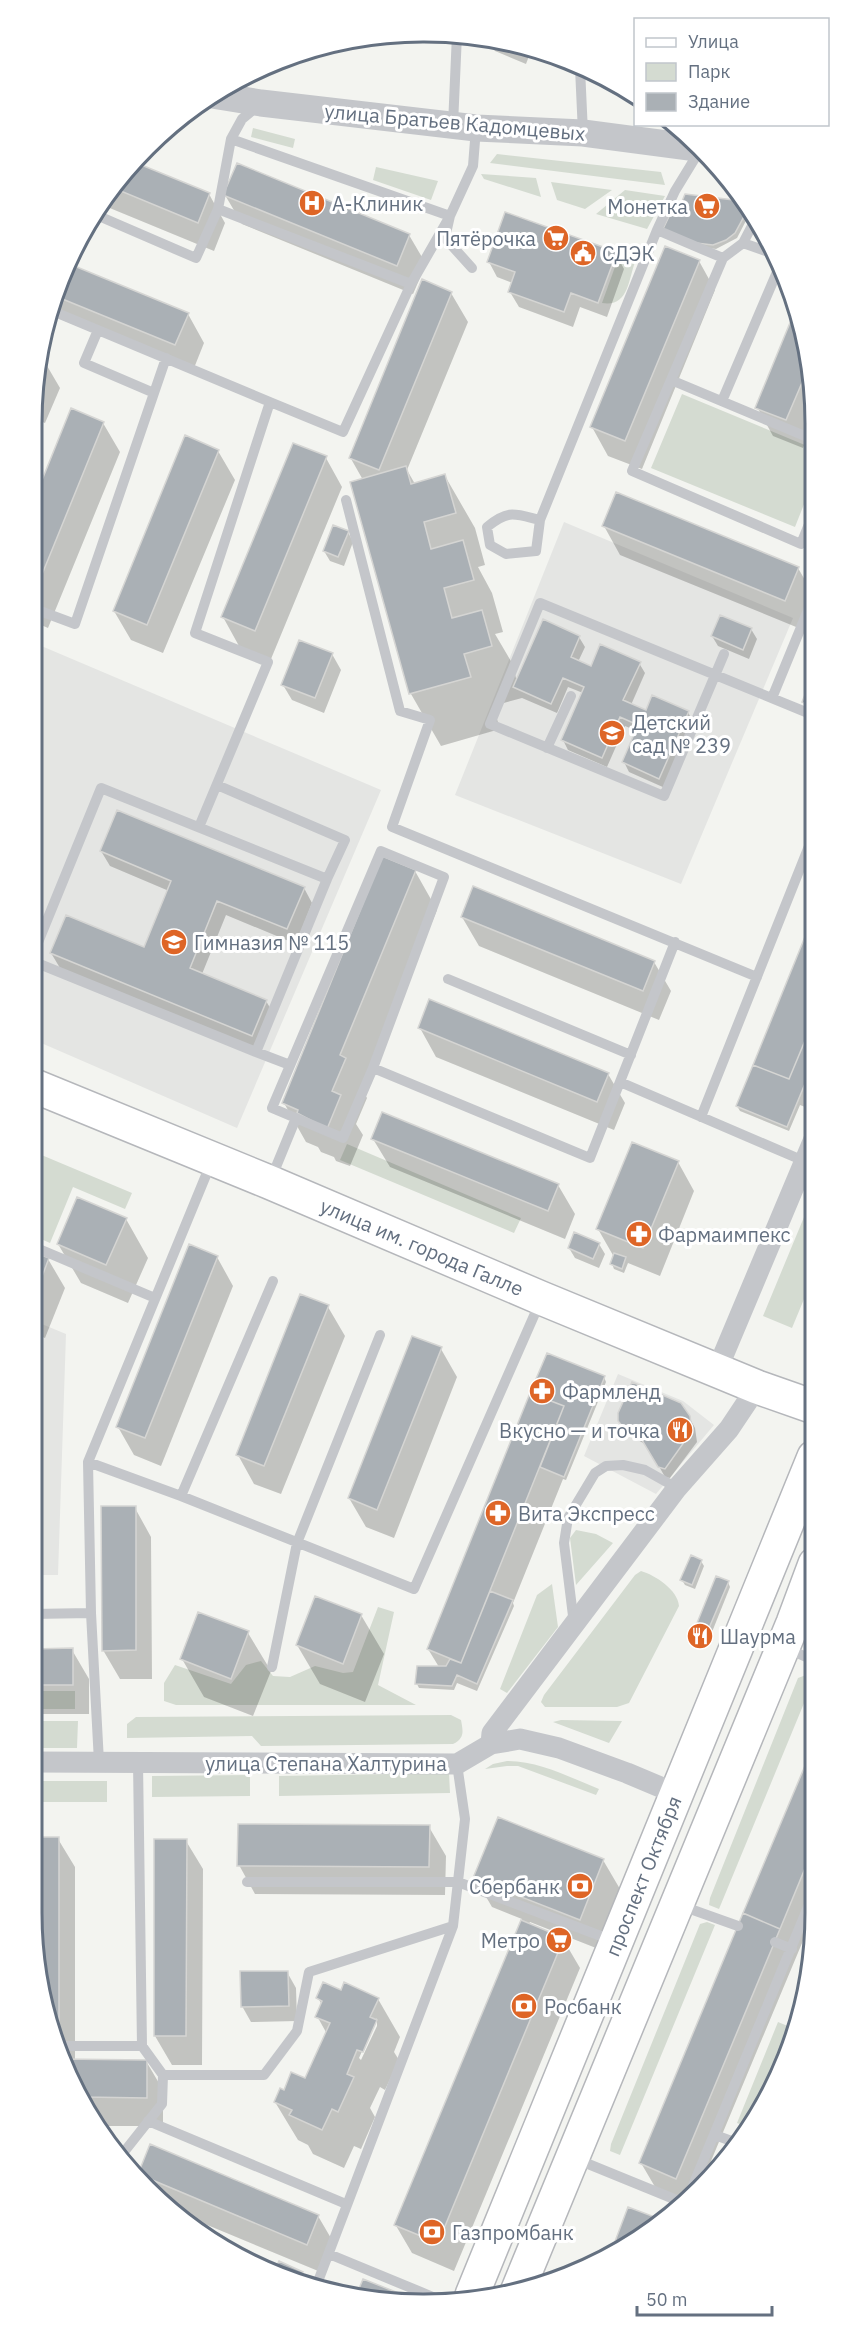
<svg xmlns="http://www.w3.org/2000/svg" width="847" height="2336" font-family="'IBM Plex Sans',sans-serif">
<rect width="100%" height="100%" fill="#f3f4f0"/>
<path fill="#e4e5e3" d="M564,522L793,618L681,884L455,795Z
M32,642L381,790L237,1128L32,1039Z
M32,1320L66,1334L58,1575H32Z
M618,1374L683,1401L714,1425L656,1494L584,1456Z"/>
<path fill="#d4dbd1" d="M253,128L295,139L293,148L251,137Z
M497,154L661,172L665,185L490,163Z
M376,167L438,181L431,200L373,180Z
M481,174L536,178L541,197L484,179Z
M551,182L612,190L585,209L557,200Z
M625,190L665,196L647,229L596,214Z
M620,253L632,256L635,262C628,282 628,307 602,303Z
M682,394L812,448V484L795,527L651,468Z
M347,1144L521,1218L514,1233L340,1160Z
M32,1151L132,1193L125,1209L73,1187L50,1243L32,1235Z
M814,1193V1275L792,1328L763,1316Z
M576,1530L596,1534L613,1543L576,1585L570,1538Z
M641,1571C655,1575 678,1590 679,1606L629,1703L617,1707H545L541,1702L544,1695L635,1575Z
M552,1584L558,1627L507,1693L500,1689L537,1595Z
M378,1607L394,1612L378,1685L416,1705H176L164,1701V1683L175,1665L231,1684L246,1665L261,1661L273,1676L290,1677L315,1666L343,1673L353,1672Z
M806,1675L814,1679L719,1909L709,1905L710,1898L798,1678Z
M32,1691H75V1709H32Z
M451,1715L461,1720C463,1731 465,1738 453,1744L261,1746L252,1736L127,1738V1724L136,1717Z
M561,1720L622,1721L609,1743L553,1722Z
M32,1721H78L77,1748H32Z
M507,1761C539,1761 569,1777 599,1789L596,1795L518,1766H507L485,1769L493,1764Z
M449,1773L450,1793L279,1796V1776Z
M250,1775V1796L152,1797V1776Z
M32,1781H107V1802H32Z
M707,1922L715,1925L620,2155L610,2151L611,2144L700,1924Z
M778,2022L795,2029L750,2128L737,2123Z"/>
<path fill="#0003" fill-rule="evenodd" d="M488,39L532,48L526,64L495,51Z
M133,163L209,194L225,223L214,251L100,204L112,185Z
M225,195L409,235L426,264L413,294L242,224Z
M686,195L744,203L750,213L737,238L716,249L700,247L681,208Z
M616,254L624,269L607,317L580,307L573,327L519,307L510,292L513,283L497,277L489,262Z
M699,261L715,290L642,469L608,456L592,427Z
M67,264L188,314L204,343L192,373L48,314Z
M451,293L468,322L407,470L415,484L445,476L475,528L485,565L478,567L492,593L503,632L495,634L512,663L517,682L579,637L585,647L578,662L591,668L639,663L645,673L631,705L647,712H688L693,722L665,788L629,772L624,762L637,731L625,726L607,767L568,750L563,740L583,693L568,687L557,713L522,698L493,706L500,729L441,746L411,694L352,483L363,480L350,457Z
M795,315L812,372V426L803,448L773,436L757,407Z
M40,358L43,359L60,388L45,423L32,418Z
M72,410L103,423L120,452L48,628L32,621V509Z
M218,451L235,480L163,653L131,640L114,611Z
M326,458L342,487L271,659L239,646L223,617Z
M604,526L798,568L813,594L801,629L620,555Z
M348,532L353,542L344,566L330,561L324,551Z
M751,629L757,639L749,659L718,646L712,636Z
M332,654L341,670L324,713L292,700L283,685Z
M813,679V718L803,701Z
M101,851L304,888L312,903L296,944L226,915L202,974L266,1001L275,1016L261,1050L60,968L51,953L145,949L169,891L110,866Z
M415,871L437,910L363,1091L367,1098L356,1124L363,1135L350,1166L336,1161L334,1157L321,1152L318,1147L306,1142L284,1103Z
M462,917L654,962L671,991L659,1020L479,946Z
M813,921L814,1087L805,1107L800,1105L789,1131L740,1111L737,1106Z
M420,1028L608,1074L625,1103L614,1130L436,1057Z
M383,1114L558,1185L575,1214L565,1239L390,1167L373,1139Z
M678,1162L694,1191L660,1276L628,1263L624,1273L614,1269L612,1264L614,1257L598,1229Z
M126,1219L148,1258L128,1303L81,1283L58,1244Z
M599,1244L605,1254L599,1268L575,1258L569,1248Z
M32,1253L48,1259L65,1288L45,1338L32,1333Z
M217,1257L233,1286L161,1466L134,1455L118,1427Z
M328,1307L345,1336L281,1494L254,1484L238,1455Z
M441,1349L457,1377L394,1538L366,1527L349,1498Z
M547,1355L604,1377L606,1382L566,1480L563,1479L513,1603L514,1606L477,1691L457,1683L454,1690L419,1688L417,1684L439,1667L428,1649Z
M689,1417L695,1428L697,1442L670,1478L665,1477L647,1445L630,1436L620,1420Z
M135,1508L151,1537L152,1679H120L103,1650Z
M701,1561L704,1566L695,1589L685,1585L682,1580Z
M728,1582L730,1587L712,1632L701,1627L698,1623Z
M361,1615L384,1654L365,1702L320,1684L297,1645Z
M248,1633L271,1671L253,1716L204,1697L182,1659Z
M32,1650H72L89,1679V1714H32Z
M815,1746V1912L706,2173L679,2201L658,2192L641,2163Z
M429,1827L446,1856L445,1895L255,1894L239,1865Z
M32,1839H58L75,1867V2061H146L163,2090V2126H101L61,2062L32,1912Z
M186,1841L203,1869L202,2065H172L155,2036Z
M603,1860L620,1889L596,1948L530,1922L528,1925L563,1939L580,1968L454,2271L412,2253L395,2224L522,1919L492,1907L475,1878Z
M287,1972L296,1988L297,2021L251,2022L242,2006Z
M318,1998L378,1999L400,2037L394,2052L399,2060L385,2090L380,2087L370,2108L375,2117L361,2149L354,2146L344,2168L313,2154L308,2145L298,2140L275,2102L284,2092L306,2080L327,2034L317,2016L322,2005ZM377,2018V2026L361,2060L359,2058Z
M139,2174L318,2216L335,2245L323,2273L188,2217L144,2183Z
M280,2263L302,2273L306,2281L276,2272Z"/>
<path fill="#aab0b5" stroke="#d5d5d3" stroke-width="1.5" d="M134,162L210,193L198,223L111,187Z
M237,163L410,234L397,266L223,195Z
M685,194L742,201L748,209L735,233L726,240L713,245L696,243L663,229L675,204L680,206Z
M505,212L617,252L598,303L571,293L564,312L508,292L515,272L487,262Z
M665,246L700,260L625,441L590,427Z
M67,263L189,313L175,345L55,296Z
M422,279L452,292L379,470L349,458Z
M794,313L810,364L786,420L755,408Z
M71,408L104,422L32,599V505Z
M185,435L219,450L147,625L113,611Z
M293,443L327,456L255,631L221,617Z
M406,466L411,484L445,474L456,513L424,522L431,549L463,540L474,580L444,588L452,618L482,610L492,646L464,654L471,677L409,694L350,482Z
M616,492L799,567L785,601L602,526Z
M333,525L349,531L338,557L323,551Z
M720,615L752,628L743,650L711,636Z
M543,619L580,636L571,657L591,666L600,644L641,662L623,700L646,710L652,695L689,711L659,779L622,762L638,725L620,717L602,758L561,740L584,687L563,678L551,704L513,687Z
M299,640L333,653L315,698L281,685Z
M813,675V706L802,702Z
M117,810L305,887L287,929L217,901L190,968L267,1000L252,1036L50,953L66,915L144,947L171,881L100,851Z
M382,856L416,870L340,1055L346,1058L332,1091L341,1095L327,1129L297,1113L298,1110L282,1103Z
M473,886L655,961L643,991L461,917Z
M813,917L814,1019L789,1079L753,1065Z
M429,999L609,1073L597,1102L418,1028Z
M814,1019V1062L787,1127L736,1106L753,1065L789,1079Z
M382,1112L559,1184L548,1211L371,1139Z
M632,1142L679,1161L643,1248L596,1229Z
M77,1197L127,1218L106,1265L57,1244Z
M574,1232L600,1243L593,1259L568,1248Z
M189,1244L218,1256L145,1438L116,1427Z
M32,1251L49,1258L32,1303Z
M614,1253L626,1257L622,1269L610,1264Z
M300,1294L329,1305L264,1466L236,1455Z
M412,1336L442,1347L377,1510L348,1498Z
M547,1353L605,1376L564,1477L540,1467L564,1406L530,1393Z
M632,1382L681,1403L690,1416L692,1431L665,1469L658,1467L639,1435L623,1427L618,1421V1413Z
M530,1393L564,1406L461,1663L427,1649Z
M101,1506H136V1650L102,1651Z
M691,1555L702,1560L692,1585L680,1580Z
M716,1576L729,1581L709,1628L697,1623Z
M490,1591L513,1600L477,1684L457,1675L452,1686L415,1684L417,1666H446L450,1659L461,1663Z
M315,1596L362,1614L343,1664L296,1645Z
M198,1612L249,1631L231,1679L180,1659Z
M73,1648V1685H32V1649Z
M815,1742V1844L780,1929L743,1913Z
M498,1817L604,1859L580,1920L473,1878Z
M238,1824L430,1825L429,1867L237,1866Z
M32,1837H59V2034H56L32,1912Z
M154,1839H187L186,2036H154Z
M743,1913L780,1929L676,2179L639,2163Z
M521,1920L564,1938L438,2243L394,2225Z
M240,1971H288L289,2006L241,2007Z
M323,1982L341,1990L344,1982L379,1998L370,2017L377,2020L363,2052L357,2050L347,2074L354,2077L338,2112L332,2109L322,2130L289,2115L292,2110L274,2102L280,2088L284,2090L291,2072L305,2078L330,2023L315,2017L322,2001L316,1998Z
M61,2059L147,2060V2098L83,2097Z
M150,2144L319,2215L307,2245L138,2174Z
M628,2207L660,2219L642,2238L611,2252Z
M279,2261L303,2272L300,2279L274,2271Z
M363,2279L401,2294L399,2299L373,2301L356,2296Z"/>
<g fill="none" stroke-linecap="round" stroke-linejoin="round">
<defs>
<path id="primary" d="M32,1085L269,1182L541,1298L757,1387L814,1407
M517,2292L793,1623L815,1564
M472,2295L814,1457"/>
</defs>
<use href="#primary" stroke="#b5b7bb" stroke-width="36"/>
<path stroke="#c4c6ca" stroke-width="10" d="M580,68L583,133
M453,125L457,34
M231,139L450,216L445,238L472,268
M218,209L411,284
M94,214L196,258L218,209L231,139L242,119L258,106
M755,220L743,243L723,258L671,380L812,439
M657,230L723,258
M743,243L777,255
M50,310L270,402
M98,330L84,363L154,393
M671,380L632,471L801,544L812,517
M722,401L780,265
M346,500L400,711L430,720L392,827L757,977
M540,520C515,514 509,509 487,527L490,545L506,554L536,551L540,520L657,230L675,191L700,150
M32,608L75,624L166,358
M724,654L664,796L490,724L540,603C631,640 722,678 813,715
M772,698L813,598
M547,748L571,696
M217,785L345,840L327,879
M199,827L268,662L195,633L270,402L343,432L411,284L450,216L473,166L476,128
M381,851L444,877L373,1068L343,1138L272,1108Z
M32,957L101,788L327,879L256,1052L32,961
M448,979L631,1055
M256,1052L290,1065
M373,1068L590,1158L675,942
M620,1082L804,1161
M701,1117L813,836
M271,1179L296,1118
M32,1246L155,1298
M88,1462L211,1163
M181,1496L273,1281
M32,1614L91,1613
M574,1624L564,1543L568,1518L595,1473L606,1466L623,1465L645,1470L677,1488
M786,1648L815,1661
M272,1667L297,1543L380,1335
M99,1762L91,1613L88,1462L181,1496L414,1589L540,1302
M247,1882H458L614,1941
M679,1905L738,1926
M775,1942L792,1949
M58,2046H142
M163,2075H264L297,2031L309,1972L453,1926
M148,2121L346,2204
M715,2135L737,2143
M120,2157L162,2104L163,2075L142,2046L138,1762
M576,2159L679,2201
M692,2188L815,1890
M329,2254L433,2297
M317,2284L453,1926L465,1819L457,1764"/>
<path stroke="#c4c6ca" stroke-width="21" d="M717,1370L814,1139
M491,1744L492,1733L677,1488L729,1429L757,1387
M32,1762L457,1764L491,1744L520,1739L559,1748L627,1773L677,1794"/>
<path stroke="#c4c6ca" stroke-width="27" d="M212,95L261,103L476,128L583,133L697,148"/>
<use href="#primary" stroke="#fff" stroke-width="33"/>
</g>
<defs>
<symbol id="hospital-disc" viewBox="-11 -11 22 22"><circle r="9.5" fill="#de6526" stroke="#fff"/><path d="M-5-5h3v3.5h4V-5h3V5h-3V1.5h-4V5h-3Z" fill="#fff"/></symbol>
<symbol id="supermarket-disc" viewBox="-11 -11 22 22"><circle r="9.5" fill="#de6526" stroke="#fff"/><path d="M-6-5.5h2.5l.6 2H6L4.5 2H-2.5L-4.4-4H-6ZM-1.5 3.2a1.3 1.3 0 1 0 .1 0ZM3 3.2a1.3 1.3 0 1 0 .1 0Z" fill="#fff"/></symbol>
<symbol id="civic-disc" viewBox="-11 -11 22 22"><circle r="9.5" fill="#de6526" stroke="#fff"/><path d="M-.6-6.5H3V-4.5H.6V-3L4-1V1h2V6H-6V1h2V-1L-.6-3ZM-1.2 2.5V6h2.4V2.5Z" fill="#fff"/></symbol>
<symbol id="school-disc" viewBox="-11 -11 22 22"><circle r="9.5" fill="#de6526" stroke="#fff"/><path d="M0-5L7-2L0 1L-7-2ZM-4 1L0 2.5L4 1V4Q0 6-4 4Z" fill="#fff"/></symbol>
<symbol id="pharmacy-disc" viewBox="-11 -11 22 22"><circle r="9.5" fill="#de6526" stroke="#fff"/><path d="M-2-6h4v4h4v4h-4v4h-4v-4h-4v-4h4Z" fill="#fff"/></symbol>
<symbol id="restaurant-disc" viewBox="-11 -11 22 22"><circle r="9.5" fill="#de6526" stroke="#fff"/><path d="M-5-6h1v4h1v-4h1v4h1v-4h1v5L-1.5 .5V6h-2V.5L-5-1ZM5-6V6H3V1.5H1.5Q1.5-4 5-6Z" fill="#fff"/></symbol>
<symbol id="bank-disc" viewBox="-11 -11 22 22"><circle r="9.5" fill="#de6526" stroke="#fff"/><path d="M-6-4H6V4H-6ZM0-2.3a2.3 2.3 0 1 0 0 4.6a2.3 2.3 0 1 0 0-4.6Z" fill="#fff"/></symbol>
</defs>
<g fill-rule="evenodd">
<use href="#hospital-disc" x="297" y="188" width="30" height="30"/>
<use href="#supermarket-disc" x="692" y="191" width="30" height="30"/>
<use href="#supermarket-disc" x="541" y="223" width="30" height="30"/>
<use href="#civic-disc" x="568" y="238" width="30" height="30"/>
<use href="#school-disc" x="597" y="718" width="30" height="30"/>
<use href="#school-disc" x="159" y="927" width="30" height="30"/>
<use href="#pharmacy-disc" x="624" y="1219" width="30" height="30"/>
<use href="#pharmacy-disc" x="527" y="1376" width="30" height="30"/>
<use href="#restaurant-disc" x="665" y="1415" width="30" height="30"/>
<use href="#pharmacy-disc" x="483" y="1498" width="30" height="30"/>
<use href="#restaurant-disc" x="685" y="1621" width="30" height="30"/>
<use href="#bank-disc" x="565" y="1871" width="30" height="30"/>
<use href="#supermarket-disc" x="544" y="1925" width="30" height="30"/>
<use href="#bank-disc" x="509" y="1991" width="30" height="30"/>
<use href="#bank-disc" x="417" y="2217" width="30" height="30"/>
</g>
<g text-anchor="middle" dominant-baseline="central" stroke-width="6" stroke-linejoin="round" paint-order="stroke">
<g font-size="20" fill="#647080" stroke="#fff">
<text transform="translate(455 122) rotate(5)">улица Братьев Кадомцевых</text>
<text transform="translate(422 1247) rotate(23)">улица им. города Галле</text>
<text x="326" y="1763">улица Степана Халтурина</text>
<text transform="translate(643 1876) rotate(-68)">проспект Октября</text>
</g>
<g font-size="20" fill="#647080" stroke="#fff" text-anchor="start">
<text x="332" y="203">А-Клиник</text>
<text x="688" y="206" text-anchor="end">Монетка</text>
<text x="536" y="238" text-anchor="end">Пятёрочка</text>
<text x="602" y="253">СДЭК</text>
<text x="632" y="722">Детский<tspan x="632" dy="23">сад № 239</tspan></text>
<text x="194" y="942">Гимназия № 115</text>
<text x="658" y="1234">Фармаимпекс</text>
<text x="562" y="1391">Фармленд</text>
<text x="660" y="1430" text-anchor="end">Вкусно — и точка</text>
<text x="518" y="1513">Вита Экспресс</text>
<text x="720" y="1636">Шаурма</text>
<text x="560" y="1886" text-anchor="end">Сбербанк</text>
<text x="540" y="1940" text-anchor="end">Метро</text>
<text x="544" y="2006">Росбанк</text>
<text x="452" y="2232">Газпромбанк</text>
</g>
</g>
<path d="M0 0H847V2336H0ZM423 42H424A381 381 0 0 1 805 423V1913A381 381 0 0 1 424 2294H423A381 381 0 0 1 42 1913V423A381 381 0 0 1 423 42Z" fill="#fff" fill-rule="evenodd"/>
<path fill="none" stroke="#647080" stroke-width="3" d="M423 42H424A381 381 0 0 1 805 423V1913A381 381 0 0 1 424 2294H423A381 381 0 0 1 42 1913V423A381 381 0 0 1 423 42Z"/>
<rect x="634" y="18" width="195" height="108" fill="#ffffff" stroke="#c1c6cc" stroke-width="1.5"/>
<rect x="646" y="38" width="30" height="9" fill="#ffffff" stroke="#c1c6cc" stroke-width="1.5"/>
<text x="688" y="48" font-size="18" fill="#647080">Улица</text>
<rect x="646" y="63" width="30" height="18" fill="#d4dbd1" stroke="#c1c6cc" stroke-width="1.5"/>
<text x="688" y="78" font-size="18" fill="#647080">Парк</text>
<rect x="646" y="93" width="30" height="18" fill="#aab0b5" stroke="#c1c6cc" stroke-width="1.5"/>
<text x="688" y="108" font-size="18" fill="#647080">Здание</text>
<path d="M637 2306v9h135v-9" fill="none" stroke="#647080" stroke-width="3"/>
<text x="646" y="2306" font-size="18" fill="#647080" stroke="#ffffff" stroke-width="4.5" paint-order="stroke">50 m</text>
</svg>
